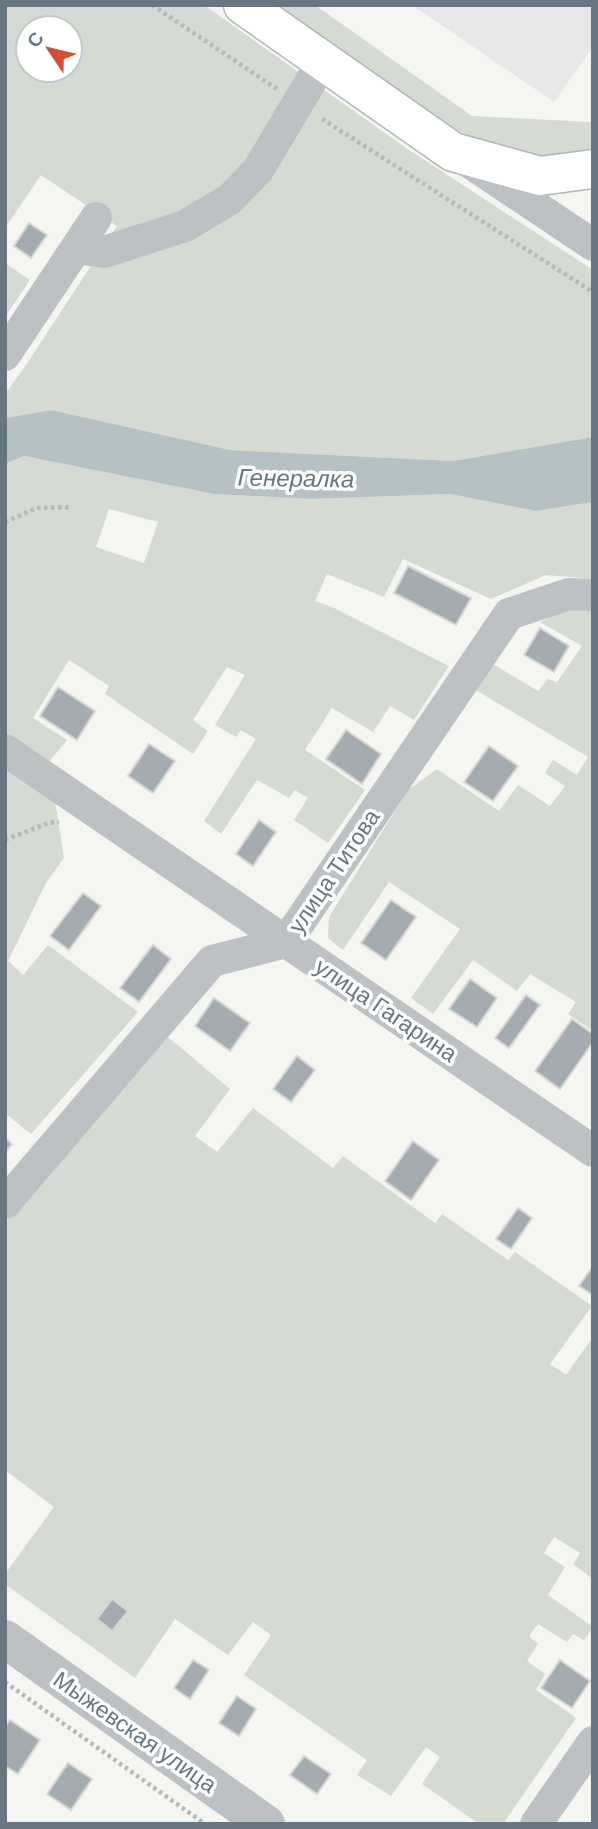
<svg xmlns="http://www.w3.org/2000/svg" width="598" height="1829" font-family="Arial,sans-serif">
<rect width="100%" height="100%" fill="#f5f5f2"/>
<path fill="#e6e7e6" d="M412,5H593V47L554,102Z"/>
<path fill="#d5dad2" fill-rule="evenodd" d="M5,5H204L406,148L593,270V437L453,461L230,450L51,410L5,418V394L26,365L117,226L41,175L5,228ZM28,28H70V70H28Z
M273,5H315L472,116L589,122L593,121V147L581,152L533,158L485,145L428,114Z
M5,263L30,280L5,317Z
M24,456L214,494L312,499L450,494L536,511L593,502V579L546,575L491,599L403,559L384,597L327,574L315,601L332,607L449,666L414,720L390,706L373,732L332,708L305,750L365,790L328,843L294,820L308,798L295,790L289,798L257,780L221,834L204,821L256,739L241,730L236,737L215,725L245,675L227,667L193,720L208,731L193,754L105,694L109,686L69,660L33,718L67,740L49,762L64,858L46,883L8,961L23,975L48,945L138,1012L31,1134L5,1113V464ZM109,509L158,522L144,563L96,547Z
M571,607L593,610V1031L568,1014L576,1002L530,974L517,991L473,960L433,1014L411,998L460,929L389,882L343,950L328,938L329,917L408,790L437,769L499,811L518,785L550,806L565,786L545,773L553,760L577,775L588,757L474,689L493,664L538,691L548,679L557,682L582,646L540,622Z
M168,1037L230,1089L195,1136L217,1152L253,1108L333,1168L343,1156L435,1223L442,1214L508,1260L515,1252L592,1306L550,1364L566,1375L593,1337V1579L573,1564L580,1553L554,1537L544,1553L565,1567L548,1595L593,1627L584,1640L573,1634L567,1642L538,1624L529,1636L538,1644L527,1661L545,1674L536,1690L576,1718L503,1824H479L422,1784L440,1757L426,1747L391,1796L357,1775L367,1760L244,1675L271,1635L253,1622L228,1655L175,1619L135,1678L5,1584V1574L54,1507L5,1470V1223Z"/>
<path fill="#b5c1c4" d="M51,410L230,450L453,461L593,437V502L536,511L450,494L312,499L214,494L24,456L5,464V418Z"/>
<path fill="#a5acb1" stroke="#d7d7d5" stroke-width="2" d="M29,223L47,235L31,258L14,246Z
M408,566L471,598L456,625L394,593Z
M540,628L569,646L554,672L524,655Z
M58,687L95,711L77,740L40,716Z
M346,730L381,754L362,784L326,759Z
M149,744L175,761L153,793L128,776Z
M489,746L518,766L493,801L464,782Z
M259,820L276,832L253,866L236,854Z
M83,893L101,906L69,950L50,936Z
M391,900L416,917L386,960L361,943Z
M153,945L171,959L139,1002L120,988Z
M470,979L497,998L477,1027L449,1009Z
M526,995L540,1005L509,1048L495,1038Z
M214,998L250,1023L230,1051L195,1026Z
M572,1019L593,1034V1042L560,1089L535,1071Z
M297,1056L315,1070L291,1102L273,1089Z
M5,1138L12,1144L5,1152Z
M413,1141L439,1160L411,1200L385,1181Z
M518,1208L532,1218L511,1249L496,1239Z
M593,1266V1295L579,1286Z
M112,1599L128,1611L112,1631L97,1619Z
M193,1660L209,1670L190,1699L174,1688Z
M560,1660L590,1681L572,1708L541,1688Z
M237,1696L256,1709L239,1736L219,1723Z
M10,1720L40,1740L18,1774L5,1766V1727Z
M304,1756L331,1774L317,1794L290,1775Z
M68,1763L92,1779L71,1810L47,1794Z"/>
<g fill="none" stroke-linecap="round" stroke-linejoin="round">
<defs>
<path id="primary" d="M243,5L453,152L540,176L593,169"/>
</defs>
<use href="#primary" stroke="#b0b5b8" stroke-width="41"/>
<path stroke="#b7babc" stroke-width="4.5" stroke-dasharray="3.5 3.5" stroke-linecap="butt" d="M152,5L277,89
M322,119L593,292
M5,522L37,508L72,507
M5,840L48,823L59,822
M5,1682L205,1824"/>
<path stroke="#bdc1c4" stroke-width="32" d="M469,162L593,245
M76,248L104,252L185,226L230,199L258,170L323,61
M5,355L96,218
M5,750L593,1151
M5,1203L212,961L286,942L509,614L569,594L593,595
M536,1824L593,1742"/>
<path stroke="#bdc1c4" stroke-width="38" d="M5,1639L266,1824"/>
<use href="#primary" stroke="#fff" stroke-width="38"/>
</g>
<g text-anchor="middle" dominant-baseline="central" stroke-width="7" stroke-linejoin="round" paint-order="stroke">
<g font-size="23" fill="#677781" stroke="#fff">
<text transform="translate(334 871) rotate(-56)">улица Титова</text>
<text transform="translate(386 1010) rotate(34)">улица Гагарина</text>
<text transform="translate(135 1732) rotate(35)">Мыжевская улица</text>
</g>
<g font-size="24" font-style="italic" fill="#63787d" stroke="#fff">
<text transform="translate(296 478) rotate(1)">Генералка</text>
</g>
</g>
<rect width="598" height="1829" fill="none" stroke="#677781" stroke-width="14"/>
<g transform="translate(49 49) rotate(305)"><circle r="33" fill="#ffffff" stroke="#c2c9cd" stroke-width="2"/>
<path d="M0-5L12 26L0 18L-12 26Z" fill="#d24f36"/>
<text y="-10" font-size="19" font-weight="bold" text-anchor="middle" fill="#677781">С</text>
</g>
</svg>
